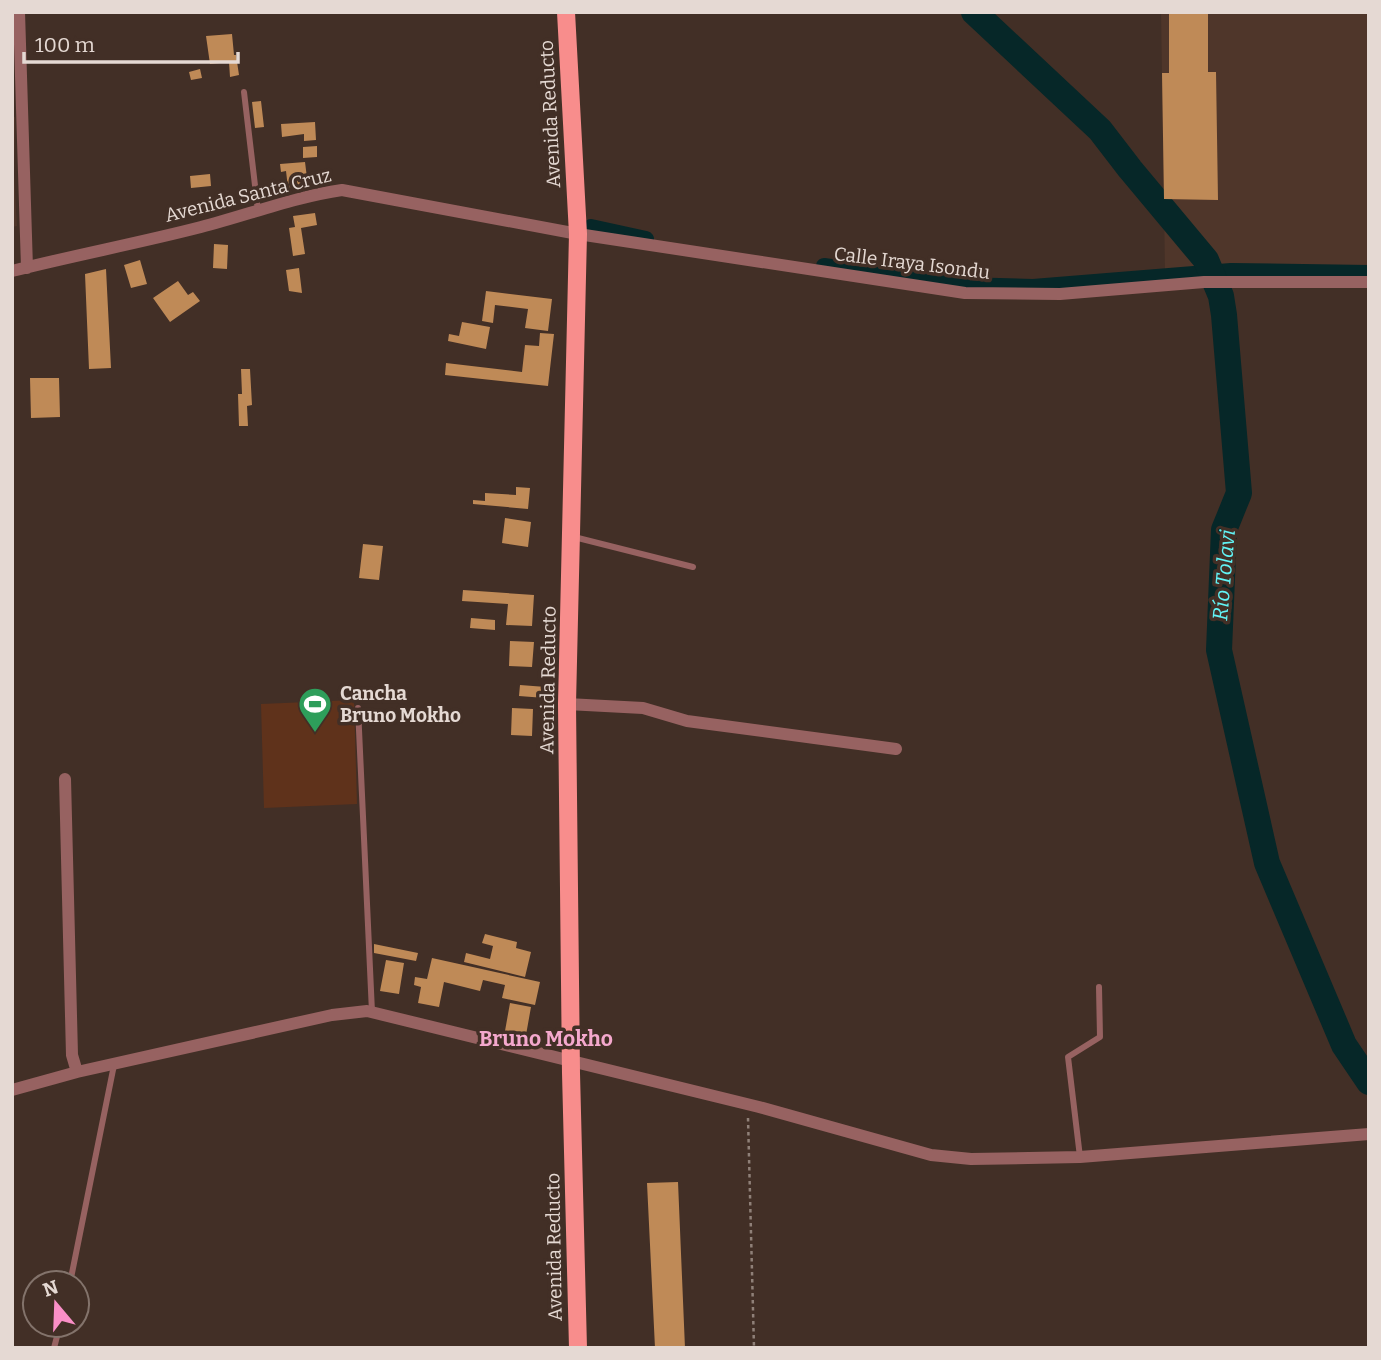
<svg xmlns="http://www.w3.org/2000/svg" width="1381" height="1360" font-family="Bitter,serif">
<rect width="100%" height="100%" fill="#422f26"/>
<path fill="#4f362a" d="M1161,12H1369V265L1233,267L1165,272Z
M12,117H15L14,174L17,226L12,227Z"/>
<path fill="#5f321b" d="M354,700L357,804L264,808L261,704Z"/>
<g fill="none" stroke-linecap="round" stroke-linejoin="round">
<path stroke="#062728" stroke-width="16" d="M591,227L646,239
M824,266L961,285L1033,287L1231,271L1369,273"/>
<path stroke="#062728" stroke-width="26" d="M974,12L1100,130L1130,169L1206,260L1221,296L1224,315L1239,493L1224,530L1219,650L1267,863L1344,1045L1369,1082"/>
</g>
<path fill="#bf8a57" d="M1169,12H1208V72H1216L1218,200L1164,199L1162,73H1169Z
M232,34L234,55H236L239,75L230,77L229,62L210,64L206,36Z
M200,69L202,78L191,80L189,72Z
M261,101L264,127L255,128L252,102Z
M315,122L316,140L304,141V134L282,137L281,124Z
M317,146V157L303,158V147Z
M305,162L308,186L288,188L286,171L281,172L280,164Z
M210,174L211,186L191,188L190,176Z
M315,213L317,225L301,228L305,254L293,256L289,228L295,227L293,216Z
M214,244L228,245L227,269L213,268Z
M140,260L147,284L131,288L124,265Z
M299,268L302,293L289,291L286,270Z
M106,269L111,368L89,369L85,274Z
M178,281L188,295L193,292L200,301L170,322L153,298Z
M486,291L552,299L548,331L525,328L528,309L495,305L493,323L482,321Z
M462,322L490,327L486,349L448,341L449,334L459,336Z
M540,333L554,334L548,386L445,375L446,363L522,372L525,345L539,346Z
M241,369H250L252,405L247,406L248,426H239L238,394H242Z
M30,378H59L60,417L31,418Z
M516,487L530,488L528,509L473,504V500L485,501V493L516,495Z
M505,518L531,522L528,547L502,543Z
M363,544L383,546L379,580L359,578Z
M463,590L534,595L532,626L506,625L508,604L462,601Z
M471,618L495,620V630L470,628Z
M510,641L534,642L532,667L509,666Z
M520,685L546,687L545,698L519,696Z
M512,708L533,709L532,736L511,735Z
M485,934L517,942L516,948L531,952L525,977L464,962L466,953L490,959L493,946L482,943Z
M374,944L418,953L416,961L374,953Z
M432,958L540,982L535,1005L502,998L505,985L483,980L480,991L444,982L439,1007L418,1003L421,987L414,985L415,977L427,979Z
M386,960L404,963L399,994L380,991Z
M510,1003L531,1007L526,1035L505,1031Z
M678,1182L685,1348H655L647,1183Z"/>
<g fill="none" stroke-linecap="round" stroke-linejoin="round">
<path stroke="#8f8078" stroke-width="2.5" stroke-dasharray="3.5 3.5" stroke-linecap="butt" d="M748,1118L754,1348"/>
<path stroke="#976261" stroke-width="6" d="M244,92L258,211
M574,537L693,567
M358,708L372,1012
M1080,1157L1068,1057L1100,1037L1099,987
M70,1283L114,1065
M54,1348L60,1325"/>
<path stroke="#976261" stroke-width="12" d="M19,12L27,268
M12,271C75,255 139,243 201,227C248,215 294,197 342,190L578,234L965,293L1060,294L1204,282H1369
M567,704L643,708L687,721L896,749
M65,779L72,1055L77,1072
M12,1090L77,1072L332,1015L367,1011L759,1107L931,1155L971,1159L1080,1157L1369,1134"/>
<path stroke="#f88d8c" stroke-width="18" d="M566,12L578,234L567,704L571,1073L578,1348"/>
</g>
<defs>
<symbol id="stadium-pin" viewBox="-11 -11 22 30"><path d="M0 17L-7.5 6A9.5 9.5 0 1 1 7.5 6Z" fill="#2e9e5b" stroke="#422f26"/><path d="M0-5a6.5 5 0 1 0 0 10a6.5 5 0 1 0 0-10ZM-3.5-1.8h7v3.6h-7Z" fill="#fff"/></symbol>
</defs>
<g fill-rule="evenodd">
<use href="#stadium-pin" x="296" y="685" width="38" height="52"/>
</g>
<g text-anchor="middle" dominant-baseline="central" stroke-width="7" stroke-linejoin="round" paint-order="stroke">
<g font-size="19" fill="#e5d9d3" stroke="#422f26">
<text transform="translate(550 114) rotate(-93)">Avenida Reducto</text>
<text transform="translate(248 195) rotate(-14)">Avenida Santa Cruz</text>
<text transform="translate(912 263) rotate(7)">Calle Iraya Isondu</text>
<text transform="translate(548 680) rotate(-89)">Avenida Reducto</text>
<text transform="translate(554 1247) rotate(-91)">Avenida Reducto</text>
</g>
<g font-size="19" font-weight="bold" fill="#e5d9d3" stroke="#422f26" text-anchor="start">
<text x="340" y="693">Cancha<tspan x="340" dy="22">Bruno Mokho</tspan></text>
</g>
<g font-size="21" font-style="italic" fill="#62f4f6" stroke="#422f26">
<text transform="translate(1224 575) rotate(-85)">Río Tolavi</text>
</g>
<g font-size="21" font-weight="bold" fill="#f4a8cd" stroke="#422f26">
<text x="546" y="1039">Bruno Mokho</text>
</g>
</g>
<rect width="1381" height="1360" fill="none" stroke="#e5d9d3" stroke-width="28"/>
<g transform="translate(56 1304) rotate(341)"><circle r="33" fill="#422f26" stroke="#83736b" stroke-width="2"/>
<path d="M0-5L12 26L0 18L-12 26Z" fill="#fa8fc7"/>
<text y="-10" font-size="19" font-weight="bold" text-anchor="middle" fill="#e5d9d3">N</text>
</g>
<path d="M24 52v10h214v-10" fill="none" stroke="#e5d9d3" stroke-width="3.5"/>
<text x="35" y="52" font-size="21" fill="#e5d9d3" stroke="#422f26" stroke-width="5" paint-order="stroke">100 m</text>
</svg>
